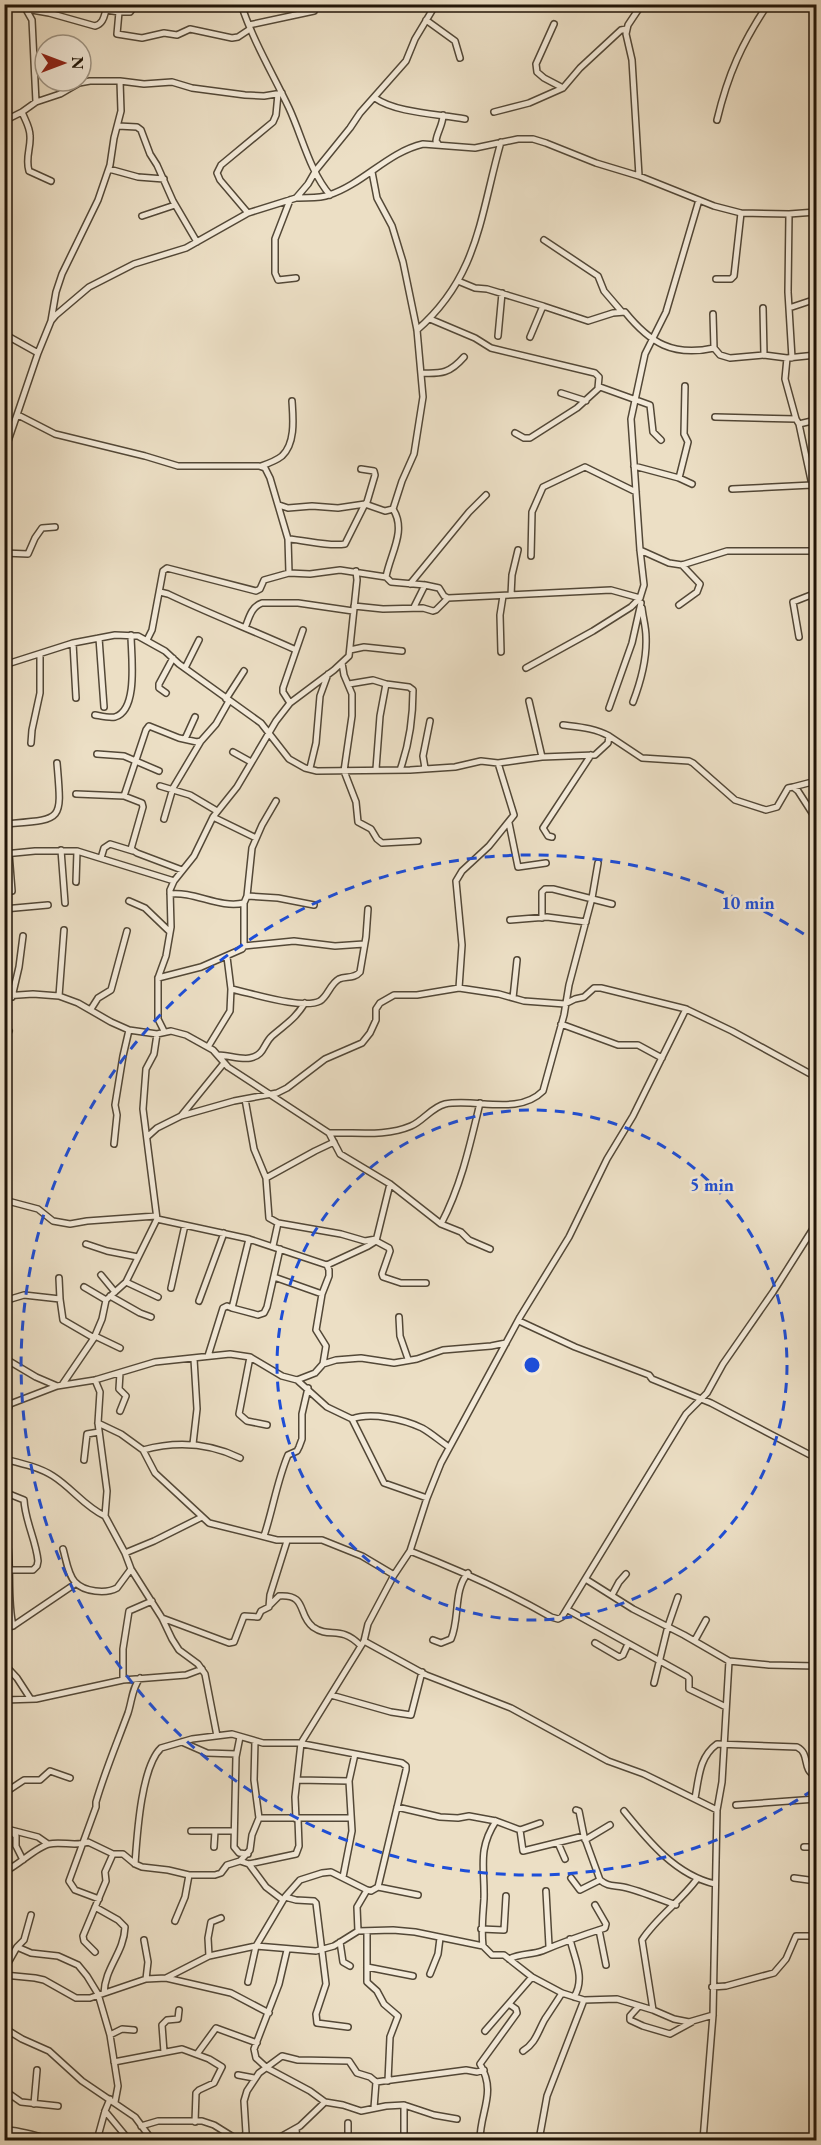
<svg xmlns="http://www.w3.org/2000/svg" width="821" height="2145" font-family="'EB Garamond',serif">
<rect width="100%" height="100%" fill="#ecdfc5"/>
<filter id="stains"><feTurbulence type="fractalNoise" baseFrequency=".00333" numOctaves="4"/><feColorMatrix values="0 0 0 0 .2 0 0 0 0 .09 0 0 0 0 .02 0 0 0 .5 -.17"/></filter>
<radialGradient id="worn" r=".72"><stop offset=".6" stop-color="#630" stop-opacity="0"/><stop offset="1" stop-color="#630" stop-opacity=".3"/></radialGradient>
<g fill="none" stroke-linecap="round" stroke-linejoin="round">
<defs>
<path id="minor" d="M23,4L32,20L36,102
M107,4L106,10L119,12L117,34L142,38L164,33L177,35L190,29L232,38L238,37L250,29
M241,4C253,41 273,74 289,108C302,136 310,172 330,195
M625,4L637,11
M26,9L49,13L95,26C103,24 104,17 106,10
M119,12H130L136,4
M426,20L455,41L460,58
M554,24L536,64L537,72L544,78L563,88
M249,25L314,11
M375,98C396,113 439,114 465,119
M22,112C25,120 30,127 30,136C31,148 25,158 29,171L51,181
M494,112L529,103L563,88L580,68L621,30L626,29
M717,120C728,74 742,43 768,4
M4,121L22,112L36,102L60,94L79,83L90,81H120L144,84L172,82L192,88L245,95L264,96L282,93
M118,126L137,127L141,130L150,154L157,165L173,201L197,242
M439,145L436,141C437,132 443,125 443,115
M109,169L138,177L164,179
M372,172L377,198L392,226L403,262L417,330L423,397L414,454L402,481L393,509C407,531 390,554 386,577
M639,176L632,60L626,34L628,25L642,4
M296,198C307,197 319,199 329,195C363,184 388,152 423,144L475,148L518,139H533L546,143L596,163L639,176L714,206L741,213L789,214L816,212
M290,200L275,239V273L278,280L296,278
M248,213L220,180L217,173L221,165L273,122L276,115L278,94
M789,214L788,292L792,358
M142,216L175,205
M544,240L598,276L604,291L622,312
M716,279H731L734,276L741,213
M458,281L475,288L487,289L543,306
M763,308L764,355
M789,308L816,299
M713,314L714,348L720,355L730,358L764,355L787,358L816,355
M430,319L475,338L491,348L595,373L599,377L598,388
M51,321L56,292L62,274L98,200L110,165L114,138L121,111L120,81
M417,330C479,276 480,215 501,142
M4,334L38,353
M498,336L502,293
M530,337L543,306L588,321L613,313L625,312C650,343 673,357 714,348
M787,358L785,379L796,419L799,424L812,485L816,486
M421,373C442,374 450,373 464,357
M561,393L586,401
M18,415L55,434L145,456L178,466H259L265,468L270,478L288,539L289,573
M715,417L796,419
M799,424L816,420
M515,433L524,438H530L577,408L600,387L650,405L653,432L661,440
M4,453L38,353L51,321L56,315L89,287L134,264L186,248L248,213L296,198L308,184L316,170L350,128L360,113L406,61L415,39L436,4
M261,466C267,464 277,460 282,456C296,443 293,417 292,401
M634,466L679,478L692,484
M679,478L688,442L684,434L685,386
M732,489L812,485
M279,505L288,508L312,506L338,508L365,504L385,511L393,509
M288,539C306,540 328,547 345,544L365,504L367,502L375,475L374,471L361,469
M640,550L669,563L682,565L727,551H816
M4,553L28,554L35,538L42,528L55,527
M531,556L532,512L543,487L585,467L636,492
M410,584L469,512L486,495
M160,592L168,594C210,614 254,631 296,650
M511,595L512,575L518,550
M679,605L697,592L700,584L682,565
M354,606L383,609L423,608L433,611L436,610L448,598L611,590L640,598L644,585L640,550L631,419L645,354L666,312L699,200
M414,607L425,585
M245,628C249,618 251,607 262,603H298L353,611
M799,637L793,602L816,593
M99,638L104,707
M147,640L152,630L163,571L167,568L256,591L260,589L264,580L289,573L310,574L340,570L386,577L391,582L425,585L439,588L444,596L448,598
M73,643L76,698
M350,650L364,647L402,651
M501,652L500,615L503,596
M342,663L344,675L352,694V716L344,771L356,802L358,822L371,829L377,839L382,843L418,841
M4,665L73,643L115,635L138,636L165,651L179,664L261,723L289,759L305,768L317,771L410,770L455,767L481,761L498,763L542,757L595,755L608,743L609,736L642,758L689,761L693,763L735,800L766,810L777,807L788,788L793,787L798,791L816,819
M185,668L199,640
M526,668L593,631L631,607L640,598
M349,684L373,680L386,684L380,716L376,769
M386,684L409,687L413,690C413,716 409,745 400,770
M166,693L159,688V684L173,658
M226,699L244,671
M529,701L542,757
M633,702C641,681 647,659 646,637C646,627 643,618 642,608
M290,703L283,692V688L303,630
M609,708L632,643L641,603
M95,715C101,716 109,718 115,717C139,710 131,654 131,635
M563,725C579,727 595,728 609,736
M185,739L195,717
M31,743L32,730L40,693V654
M233,752L251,762
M97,754L124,756L159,771
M310,768L316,743L320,696L328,674
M425,768L423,756L430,721
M160,786L190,795L217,811
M793,787L816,781
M76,794L124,796L142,803L143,807L131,849L137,853L182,870
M124,796L146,730L149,726L179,738L197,742L201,741L216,724L229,701
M213,817L256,838
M164,819L173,788L201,741
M509,823L518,867L546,863
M4,824C64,819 62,823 57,763
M552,837L548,836L543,828L591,755
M61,850L65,903
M9,853L12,891
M4,854L35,851H77
M101,858L104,848L110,844L133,851
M76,882L77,851L174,881
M170,894C194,891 220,909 244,903
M247,896L252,848L262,825L276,801
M129,901L145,908L170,932
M4,909L48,905
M542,918V892L545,889H553L612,904
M510,920L547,917L586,922
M244,946V903L247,896L278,898L314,905
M158,978L201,967L242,949L244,946L294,941L335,946L364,944
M459,988L462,945L456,881L462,871L489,846L514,815L498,763
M231,989C251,993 303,1010 320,1001C328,996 330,984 339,979C346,976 354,979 360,972L366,937L368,909
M4,996L33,994L59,996L78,1003L111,1022L129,1030L157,1034L171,1031L186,1035L213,1050L228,1067L329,1133L340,1154L390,1184L441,1224L461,1232L469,1240L490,1249
M59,996L64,930
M12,997L19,967L23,936
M513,998L517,960
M91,1009L98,998L111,990L127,931
M561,1024L618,1045H638L662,1058
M164,1031L158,1019V978L166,956L171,927L170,890L174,881L194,856L213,817L237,787L276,721L290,703L334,670L349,656L357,580L356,571
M4,1040L9,1031
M208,1047L230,1011L231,989L227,957
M218,1055C228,1055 241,1060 250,1058C265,1055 263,1044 272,1036C287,1023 294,1020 305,1003
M245,1099L254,1149L266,1178L269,1218L278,1223L273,1246
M181,1116L234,1101L277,1093L287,1088L325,1059L362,1043L370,1033L376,1020V1009L380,1003L394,995H417L459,988L499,994L524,1001L565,1004L575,999L584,997L594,988H601L686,1009
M329,1133C357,1132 385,1137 411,1126C423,1121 432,1107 445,1104C476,1098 518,1116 543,1091L564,1015L569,985L592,898L598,863
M147,1137L157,1128L181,1116L224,1063
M114,1144L117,1115L115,1105L123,1056L129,1030
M266,1178L315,1151L334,1142
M390,1184L376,1241L389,1248L390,1251L382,1274L383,1277L401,1283H426
M4,1200L38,1209L53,1221L70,1224L87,1221L156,1216
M278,1223L341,1234L365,1241L376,1239
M441,1224C461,1186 470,1145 480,1103
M86,1244L107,1251L138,1257
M327,1265L368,1246L376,1241
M101,1275L115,1292
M274,1277L322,1294
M59,1278L60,1299
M126,1282L158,1297
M84,1287L106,1300
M171,1288L185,1225
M110,1296L140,1313L151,1317
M4,1301L24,1295L60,1299L63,1320L94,1338
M199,1301L224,1233
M232,1308L258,1315L264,1313L267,1307L280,1249
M399,1317L400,1336L408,1359
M519,1321L575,1347L649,1375L652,1379L711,1403L816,1458
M95,1336L120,1348
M208,1356L223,1308L227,1306L232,1308L249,1239
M250,1357L239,1414L247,1421L267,1425
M4,1358L36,1377L57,1386
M323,1364L336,1360L361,1358L394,1363L417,1359L443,1350L491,1346L506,1343
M120,1373L119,1389L126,1396L120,1411
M95,1380L100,1392L98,1423L107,1491L105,1516L125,1553L131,1569L162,1618L172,1639L179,1650L198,1664L205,1674L217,1736
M297,1380L327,1407L352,1419L384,1483L427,1498
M62,1385L94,1338L102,1319L106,1300L126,1282L157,1219L143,1109L146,1069L154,1054L157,1034
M4,1404H10L57,1386L95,1380L155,1362L230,1354L250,1357L282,1376L297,1380L315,1373L323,1364L326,1346L316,1330L322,1294L329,1276V1270L327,1265L249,1239L157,1219
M352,1419C371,1412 403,1419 422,1428C431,1433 440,1441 449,1447
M4,1420L10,1404
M98,1423L121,1434L143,1450L155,1473L209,1523L277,1540H322L362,1556L394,1575
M193,1444L197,1409L194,1359
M143,1450C176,1441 209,1443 240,1458
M4,1459C20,1463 39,1467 53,1476C72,1488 85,1507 105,1516
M84,1460L87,1434L99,1432
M4,1492L24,1500C25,1521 36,1540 38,1561L37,1566L33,1570H4
M5,1528C13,1560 6,1594 13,1626
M264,1536C273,1509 277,1481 288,1455L297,1451L299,1447L302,1439V1414L308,1388
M63,1549C66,1559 68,1575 75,1582C84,1592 106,1594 117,1588L131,1569
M410,1551C459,1570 506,1591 551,1617L558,1619L562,1617L681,1422L686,1414L707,1393L723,1364L773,1292L816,1224
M125,1553L154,1541L202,1517
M587,1580L633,1609L684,1635L729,1661L769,1665L816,1666
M612,1595L619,1582L626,1574
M270,1605L279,1596C308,1594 297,1615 313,1627C330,1639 340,1625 360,1645
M568,1610L687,1676L689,1678V1689L726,1707
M162,1618L229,1643L234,1642L244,1616L258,1617L261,1611L269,1607L270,1595L287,1541
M4,1629L13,1626L75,1584
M433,1640L441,1643L451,1639C460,1619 453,1590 468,1573
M695,1640L706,1620
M364,1641L426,1675L511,1708L608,1761L644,1774L717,1810
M595,1643L619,1657L623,1655L628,1644
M4,1664L17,1678L30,1698
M123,1680V1649L129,1611L152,1601
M654,1683L668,1626L678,1597
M331,1695L391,1712L411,1715L422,1672
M4,1700L36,1699L123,1680L186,1675L202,1669
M240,1737L236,1757L234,1847L239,1853L248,1854
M182,1742L207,1753L236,1754
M298,1780L349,1781
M4,1789L9,1790L24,1780H40L50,1771L70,1778
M695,1798C699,1778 699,1757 717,1744L797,1747C811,1754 801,1770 816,1776
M736,1805L816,1799
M397,1807L440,1817L458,1818L469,1816L496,1821L520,1830L523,1851L584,1836L600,1880C608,1887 614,1885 623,1887C641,1891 659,1899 676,1905
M576,1810L579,1811L584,1836
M624,1811C649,1842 676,1875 715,1884
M259,1818H351
M296,1819L295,1797L301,1743L364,1641L368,1624L394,1575L410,1551L427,1498L441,1463L520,1317L569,1237L607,1159L633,1116L686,1009L732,1031L816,1077
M4,1824L16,1836V1846L23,1860
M11,1830L38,1837L48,1844
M520,1830L540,1823
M191,1831H234
M585,1840L610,1825
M558,1843L565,1859
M214,1847L215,1831
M804,1847H816
M240,1861L249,1864L296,1854L299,1846L298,1819
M135,1864C137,1836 141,1767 161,1748L192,1739L232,1734L263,1743H298L402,1763L406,1766V1770L378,1887L371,1891L367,1890L357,1907L358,1931
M249,1864L266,1887L283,1900
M4,1872C19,1865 36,1847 49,1844C62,1841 75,1847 88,1842L113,1854H123L135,1864L142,1867L168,1870L189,1875H215L221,1873L227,1865L240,1861L250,1850L252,1835L259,1818L254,1780L255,1741
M343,1877L352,1831L349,1781L355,1754
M571,1878L580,1890L600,1880
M794,1878L816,1881
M378,1887L418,1895
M546,1891L549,1946
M285,1897L296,1900L314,1901L316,1903L326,1984L316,2014L317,2023L348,2027
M99,1899L75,1890L69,1881L96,1807V1802C105,1771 117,1743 128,1713C132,1701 132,1688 140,1678
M95,1907L118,1920L125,1927C124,1953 105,1967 104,1993
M175,1921L185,1897L189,1875
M481,1929L504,1930L506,1896
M599,1930L606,1965
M367,1932V1982L377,1991L384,2004L398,2016L390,2037L388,2081
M570,1939C574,1958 586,1978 574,1997
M144,1940L148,1962L146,1979
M340,1942L343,1962L350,1966
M483,1946C481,1930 483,1915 484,1899C485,1868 477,1850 496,1821
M17,1947L24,1940L31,1915
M287,1950L279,1984L254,2049L256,2058L267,2068L310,2091L325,2102L343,2105L361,2111L386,2106L404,2105L434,2115L457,2119
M95,1952L84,1941L83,1936L106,1881L105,1872L113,1854
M209,1956L208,1938L211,1922L221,1918
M509,1959C520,1953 531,1955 542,1951C563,1942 583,1935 605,1928L606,1924L595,1905
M367,1967L413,1976
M4,1970L17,1947L31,1953L58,1956L78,1965L87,1976L98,1994L110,2035L118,2086L115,2102
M430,1974L438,1954L440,1938
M4,1975L35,1978L44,1980L76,1998H90L146,1979L166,1978L209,1956L256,1946L316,1951L334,1946L358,1931L393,1930L415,1932L483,1946L492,1955H504L509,1959L532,1977L562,1993L584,2000L617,1999L653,2010L674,2019L689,2022L713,2015
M166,1978L231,1993L269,2013
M248,1982L256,1946L285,1897L300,1880L322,1873L331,1872L367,1890
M712,1987L726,1986L774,1973L786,1959L796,1936H816
M639,2006L630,2016V2020L643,2026L670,2034L692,2022
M653,2010L642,1940C657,1917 680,1902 697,1879
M4,2028L22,2039L49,2051L82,2081L135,2117L152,2140
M485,2031L532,1977
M110,2035L122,2029L134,2030
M523,2051C536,2043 538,2031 545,2019C551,2010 557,2001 562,1993
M164,2052L162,2025L167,2020L178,2019L179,2010
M197,2054L216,2028L257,2043
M114,2062L182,2049L209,2059L222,2067L214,2083L199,2090L196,2093L195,2122
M238,2075L254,2078
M4,2090L21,2102L58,2106
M34,2104L37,2070
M374,2108L376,2082
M105,2111L129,2140
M348,2123V2140
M141,2126L158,2121H202L214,2125L238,2140
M296,2129L297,2140
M4,2133L5,2130C16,2129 41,2137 53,2140
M481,2138L500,2140
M404,2139L418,2140
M97,2140L105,2111L110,2099
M241,2140L246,2133L244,2101L247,2091L259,2073L282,2056L298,2060L349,2061L357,2073L370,2077L376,2082L466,2070L477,2072L484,2070
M275,2140L300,2126L325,2102
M404,2140V2105
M480,2140C480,2111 497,2093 480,2064L517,2013L516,2009L509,2004
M539,2140L547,2096L584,2000
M703,2140L713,2015L717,1810L722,1782L729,1661"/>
</defs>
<use href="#minor" stroke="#534837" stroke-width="8"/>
<use href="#minor" stroke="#f3ead9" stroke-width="5"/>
</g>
<g fill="none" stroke="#1d4ed8" stroke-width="3" stroke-dasharray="10 8">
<circle cx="532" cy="1365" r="255"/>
<path d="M813 1790A510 510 0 1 1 813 940"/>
</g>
<circle cx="532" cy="1365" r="9" fill="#1d4ed8" stroke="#f3ead9" stroke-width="3"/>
<g font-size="18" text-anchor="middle" font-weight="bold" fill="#1d4ed8" stroke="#f3ead9" stroke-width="5" stroke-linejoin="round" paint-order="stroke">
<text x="748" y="909">10 min</text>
<text x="712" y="1191">5 min</text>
</g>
<rect width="821" height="2145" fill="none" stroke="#ecdfc5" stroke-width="24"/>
<rect x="6" y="6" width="809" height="2133" fill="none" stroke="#201508" stroke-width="3"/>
<rect x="12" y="12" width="797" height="2121" fill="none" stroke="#201508" stroke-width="1.5"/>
<g transform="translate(63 63) rotate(90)"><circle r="28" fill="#f3ead9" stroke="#9f9585" stroke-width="1.5"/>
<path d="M0-4.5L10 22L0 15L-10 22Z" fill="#8f2418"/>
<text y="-9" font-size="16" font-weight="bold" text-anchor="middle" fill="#201508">N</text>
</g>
<rect width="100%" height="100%" filter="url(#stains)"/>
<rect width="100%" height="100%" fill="url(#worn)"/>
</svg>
